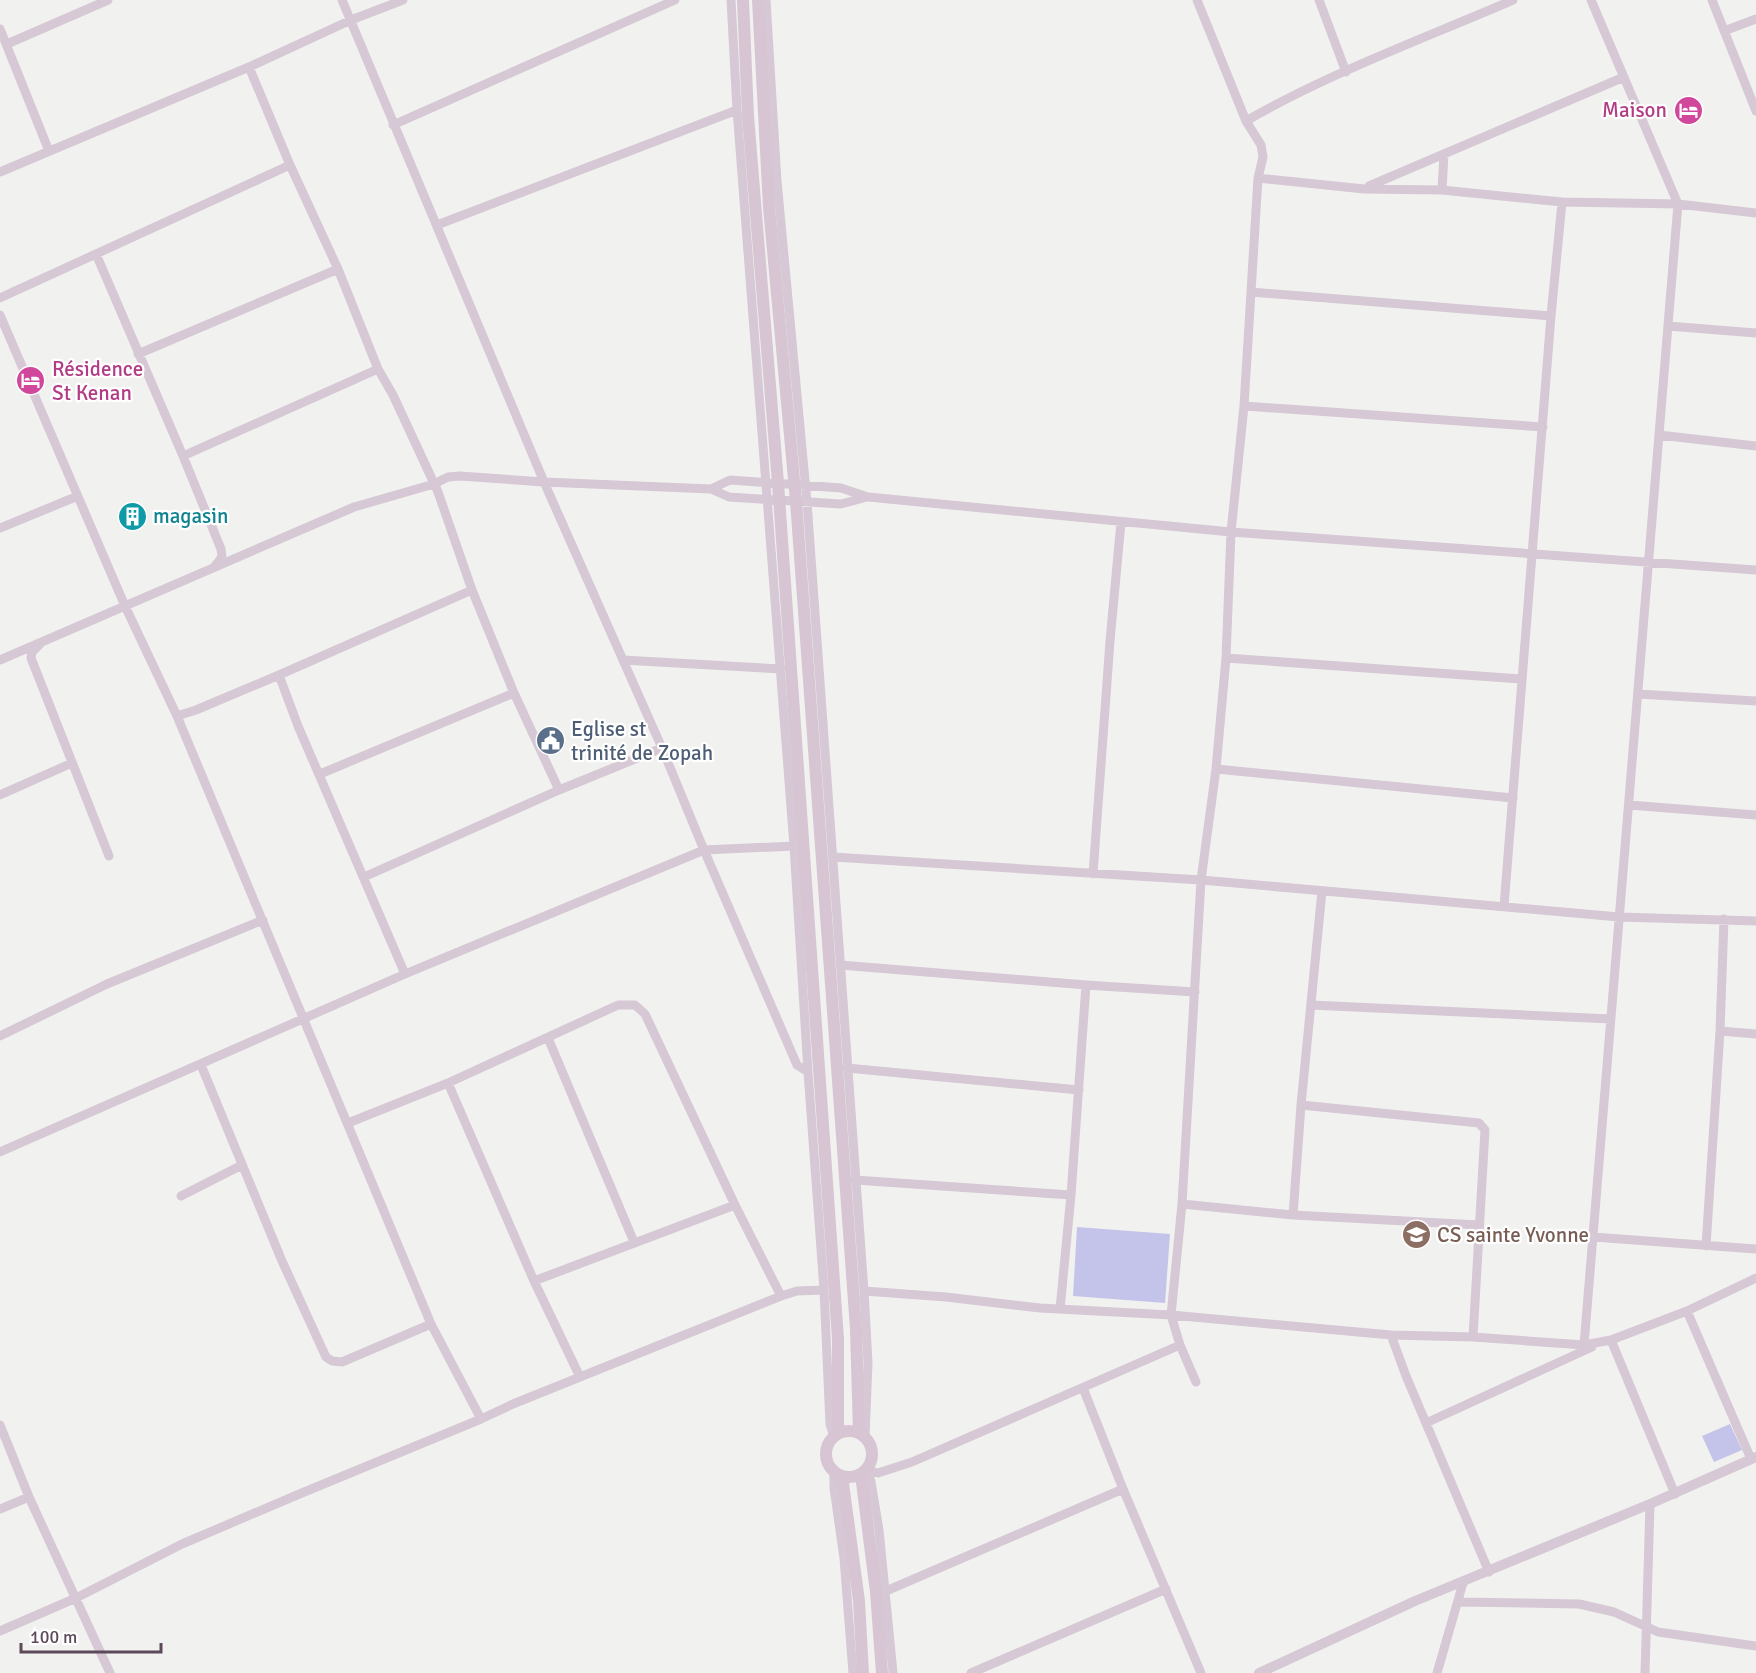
<svg xmlns="http://www.w3.org/2000/svg" width="1756" height="1673" font-family="Signika,sans-serif">
<rect width="100%" height="100%" fill="#f1f2f0"/>
<path fill="#c4c4eb" d="M1077,1227L1170,1234L1165,1303L1073,1296Z
M1730,1424L1742,1450L1714,1462L1702,1436Z"/>
<g fill="none" stroke-linecap="round" stroke-linejoin="round">
<path stroke="#d6c8d4" stroke-width="9" d="M342,0L544,482L662,748L704,850L797,1065L808,1072
M731,0L737,110L794,846L808,1072L824,1290L830,1424L834,1436
M766,0L777,181L807,502L864,1291L868,1363L865,1437
M1319,0L1346,72
M1712,0L1756,111
M0,29L49,151
M1724,31L1756,19
M7,44L108,0
M249,67L290,165L338,269L378,369L393,395L438,492L472,590L514,693L559,790
M1246,121C1329,73 1425,38 1513,0
M393,125L675,0
M0,172L249,67L351,20L403,0
M1258,178L1364,189L1442,190L1562,202L1678,204L1756,213
M1369,186L1624,77
M1442,190L1444,154
M437,225L737,110
M96,254L183,456L221,549L222,557L215,566
M1251,292L1551,316
M0,298L290,165
M0,315L125,606L177,716L431,1324L481,1419
M1668,326L1756,333
M138,354L338,269
M1244,406L1543,427
M1659,435L1756,446
M183,456L378,369
M711,489L730,480L841,488L868,497L1231,532L1756,570
M0,528L78,496
M40,644L32,652L31,658L109,856
M1226,658L1521,679
M0,660L354,507L434,484L448,477L460,476L544,482L711,489L729,497L841,504L867,497
M623,660L781,669
M279,675L298,726L405,974
M1638,694L1756,701
M177,716L196,710L279,675L472,590
M1216,769L1513,798
M320,774L514,693
M0,795L72,763
M1629,805L1756,815
M833,857L1201,880L1619,917L1756,921
M1093,874L1110,641L1121,522
M364,877L559,790L662,748
M1504,906L1551,316L1562,202
M840,965L1086,985L1195,992
M1311,1005L1611,1019
M1720,1031L1756,1034
M0,1036L107,984L263,920
M548,1038L634,1242
M201,1065L282,1261L326,1357L332,1361L342,1362L431,1324
M847,1068L1079,1090
M448,1083L534,1281L580,1377
M1301,1105L1479,1123L1485,1130L1473,1337
M348,1123L448,1083L618,1005H635L645,1014L735,1205L781,1296
M0,1152L405,974L704,850L794,846
M855,1180L1071,1195
M181,1196L242,1165
M1182,1204L1293,1215L1479,1225
M1293,1215L1301,1105L1322,891
M1593,1237L1756,1249
M1706,1246L1720,1031L1724,919
M534,1281L735,1205
M864,1291L946,1297L1040,1308L1171,1315L1391,1335L1473,1337L1584,1345L1611,1340L1687,1311L1756,1278
M1060,1309L1071,1195L1086,985
M1687,1311L1751,1459
M1391,1335L1406,1376L1489,1572
M1611,1340L1675,1494
M1584,1345L1678,204L1591,0
M1196,1382L1180,1345L1171,1315L1182,1204L1201,880L1216,769L1226,658L1231,532L1244,406L1258,178L1263,157L1261,145L1246,121L1197,0
M1083,1388L1123,1489L1201,1673
M1426,1423L1592,1347
M0,1425L29,1497L110,1673
M867,1470L878,1473L912,1462L1180,1345
M867,1470L871,1482L879,1530L893,1673
M834,1472V1488L844,1558L853,1673
M0,1509L29,1497
M886,1591L1123,1489
M1458,1602L1579,1604L1614,1612L1658,1632L1756,1646
M0,1631L76,1598L182,1544L297,1495L481,1419L513,1404L781,1296L797,1291L824,1290
M971,1673L1166,1589
M1437,1673L1463,1583
M1645,1673L1650,1504"/>
<path stroke="#d6c8d4" stroke-width="10" d="M1259,1673L1415,1601L1650,1504L1756,1457"/>
<path stroke="#d7c5d4" stroke-width="12" d="M743,0L748,116L778,483L838,1339V1434
M758,0L769,207L796,501L856,1329L859,1433
M826 1454a23 23 0 1 1 46 0a23 23 0 1 1-46 0Z
M861,1475L876,1592L882,1673
M842,1476L859,1601L863,1673"/>
</g>
<defs>
<symbol id="hotel-disc" viewBox="-11 -11 22 22"><circle r="9.5" fill="#d1479c" stroke="#fff"/><path d="M-6-4.5h1.5V1H6V5H4.5V3h-9V5H-6ZM-4 0a1.8 1.8 0 1 1 3.6 0ZM.5 0V-2.5h3Q6-2.5 6 0Z" fill="#fff"/></symbol>
<symbol id="building-disc" viewBox="-11 -11 22 22"><circle r="9.5" fill="#0f9aa8" stroke="#fff"/><path d="M-4-6H4V6H1V3H-1V6H-4ZM-2.5-4.3h1.7v1.8h-1.7ZM.8-4.3h1.7v1.8H.8ZM-2.5-1h1.7V.8h-1.7ZM.8-1h1.7V.8H.8Z" fill="#fff"/></symbol>
<symbol id="civic-disc" viewBox="-11 -11 22 22"><circle r="9.5" fill="#5c6f8a" stroke="#fff"/><path d="M-.6-6.5H3V-4.5H.6V-3L4-1V1h2V6H-6V1h2V-1L-.6-3ZM-1.2 2.5V6h2.4V2.5Z" fill="#fff"/></symbol>
<symbol id="school-disc" viewBox="-11 -11 22 22"><circle r="9.5" fill="#8d6e63" stroke="#fff"/><path d="M0-5L7-2L0 1L-7-2ZM-4 1L0 2.5L4 1V4Q0 6-4 4Z" fill="#fff"/></symbol>
</defs>
<g fill-rule="evenodd">
<use href="#hotel-disc" x="1672" y="94" width="33" height="33"/>
<use href="#hotel-disc" x="14" y="364" width="33" height="33"/>
<use href="#building-disc" x="116" y="500" width="33" height="33"/>
<use href="#civic-disc" x="534" y="724" width="33" height="33"/>
<use href="#school-disc" x="1400" y="1218" width="33" height="33"/>
</g>
<g text-anchor="middle" dominant-baseline="central" stroke-width="4.5" stroke-linejoin="round" paint-order="stroke">
<g font-size="21" fill="#b23c85" stroke="#fff" text-anchor="end">
<text x="1667" y="110">Maison</text>
<text x="52" y="369" text-anchor="start">Résidence<tspan x="52" dy="24">St Kenan</tspan></text>
</g>
<g font-size="21" fill="#0d838f" stroke="#fff" text-anchor="start">
<text x="153" y="516">magasin</text>
</g>
<g font-size="21" fill="#4e5e75" stroke="#fff" text-anchor="start">
<text x="571" y="729">Eglise st<tspan x="571" dy="24">trinité de Zopah</tspan></text>
</g>
<g font-size="21" fill="#785e54" stroke="#fff" text-anchor="start">
<text x="1437" y="1235">CS sainte Yvonne</text>
</g>
</g>
<path d="M21 1643v9h140v-9" fill="none" stroke="#5c4a5a" stroke-width="3"/>
<text x="30" y="1643" font-size="18" fill="#5c4a5a" stroke="#ffffff" stroke-width="4.5" paint-order="stroke">100 m</text>
</svg>
